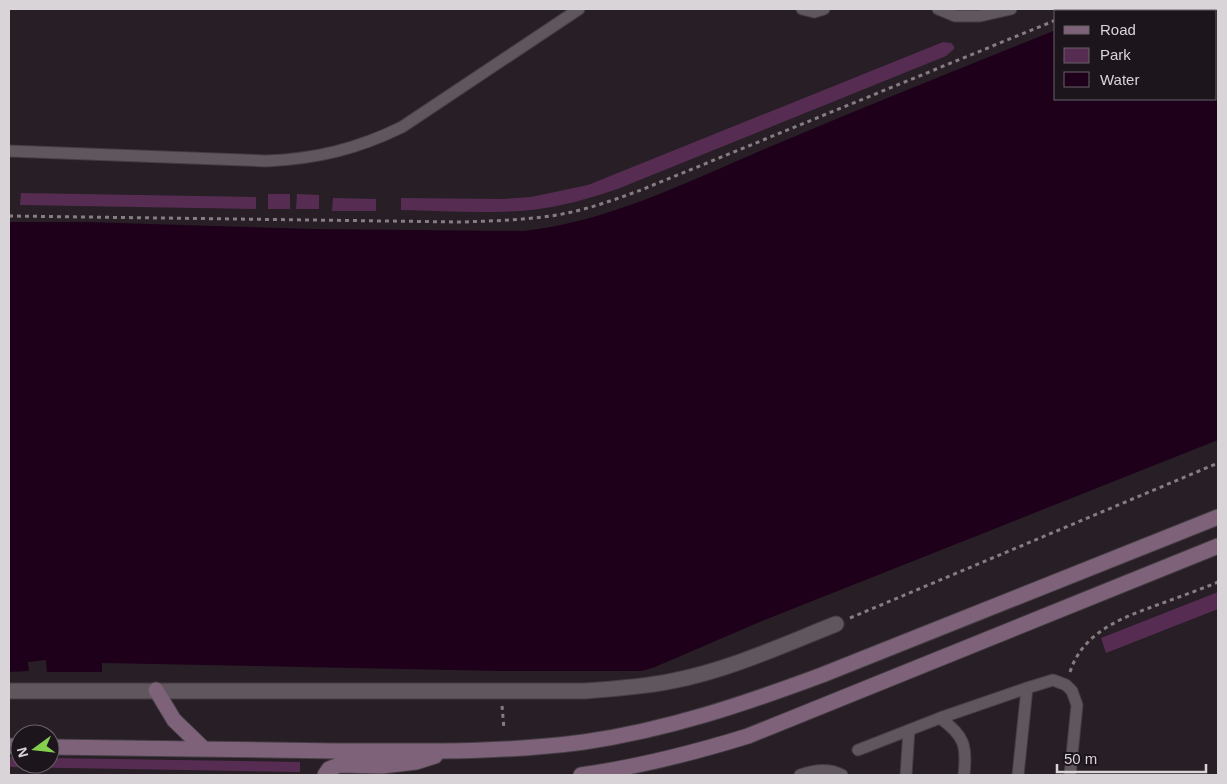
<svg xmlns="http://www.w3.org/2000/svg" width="1227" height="784" font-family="Helvetica,sans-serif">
<rect width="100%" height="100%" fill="#271f25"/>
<path fill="#572c52" d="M943,42L951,43L954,46V49L946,56L620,188C591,198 561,207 531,210C488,214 444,211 401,210V198L502,199L531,197L588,185Z
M21,193L256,197V209L20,205Z
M268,194H290V209H268Z
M297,194L319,195V209H296Z
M333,198L376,199V211H332Z
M1218,592V609L1106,653L1101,638Z
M9,757H20V764H50V758L300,762V772L9,767Z"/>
<path fill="#1e001b" d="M1108,9H1218V440L762,621L655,667L642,671H501L102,663V672H47L46,660L28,662L29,671L9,672V222H86L315,229L523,231C609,223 700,176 779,143C871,104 964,67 1056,30V99H1216V11H1102Z"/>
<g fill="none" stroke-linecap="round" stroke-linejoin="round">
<defs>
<path id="lane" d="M802,9L814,12L824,9
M938,9L955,16H980L1011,9
M9,151L266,161C316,159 357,149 402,127L579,9
M940,718C965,736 967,746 964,775
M858,750L940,718L1027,688L1053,680L1066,685L1072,691L1077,705L1070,775
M800,775C814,770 829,768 842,775
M906,775L909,730
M1018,775L1027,688"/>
<path id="street" d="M9,691H585C614,689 643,687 672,681C729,670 783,645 836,624"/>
<path id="secondary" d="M156,690L174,720L204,749
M9,746H20
M50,747C146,748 241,750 337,751C420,751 502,753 584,742C667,730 744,704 822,675L1218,517
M325,775L329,769L339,765L382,766L416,762L435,756
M581,775C638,767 693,753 748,736L1218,546"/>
</defs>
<use href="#lane" stroke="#443d43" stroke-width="13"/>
<use href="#street" stroke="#443d43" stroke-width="17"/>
<use href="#secondary" stroke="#443d43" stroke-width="17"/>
<path stroke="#847d82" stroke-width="3" stroke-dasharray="4 4" stroke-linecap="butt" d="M1077,11L1084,9
M9,216L461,222C493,221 525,220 557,215C586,210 614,200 641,190L1056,20
M850,618L1218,463
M1070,672C1083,631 1124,617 1160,604C1179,597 1199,590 1218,582
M502,706L504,729"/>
<use href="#lane" stroke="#60565e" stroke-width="11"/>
<use href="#street" stroke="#60565e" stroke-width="15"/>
<use href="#secondary" stroke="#7e627a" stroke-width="15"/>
</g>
<rect width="1227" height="784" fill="none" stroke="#d9d4d8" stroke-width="20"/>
<rect x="1054" y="10" width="162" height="90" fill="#1d151c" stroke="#686167"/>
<rect x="1064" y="26" width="25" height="8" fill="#7e627a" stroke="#686167"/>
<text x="1100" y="35" font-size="15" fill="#d9d4d8">Road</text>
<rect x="1064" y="48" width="25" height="15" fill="#572c52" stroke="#686167"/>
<text x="1100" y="60" font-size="15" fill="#d9d4d8">Park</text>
<rect x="1064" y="72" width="25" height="15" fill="#1e001b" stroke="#686167"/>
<text x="1100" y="85" font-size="15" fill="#d9d4d8">Water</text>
<g transform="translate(35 749) rotate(255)"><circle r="24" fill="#1d151c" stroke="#686167"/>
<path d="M0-4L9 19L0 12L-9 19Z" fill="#84d04e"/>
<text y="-8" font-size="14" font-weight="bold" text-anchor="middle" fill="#d9d4d8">N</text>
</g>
<path d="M1057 764v8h149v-8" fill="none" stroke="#d9d4d8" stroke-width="2.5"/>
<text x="1064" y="764" font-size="15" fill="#d9d4d8" stroke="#1d151c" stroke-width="4" paint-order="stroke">50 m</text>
</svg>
